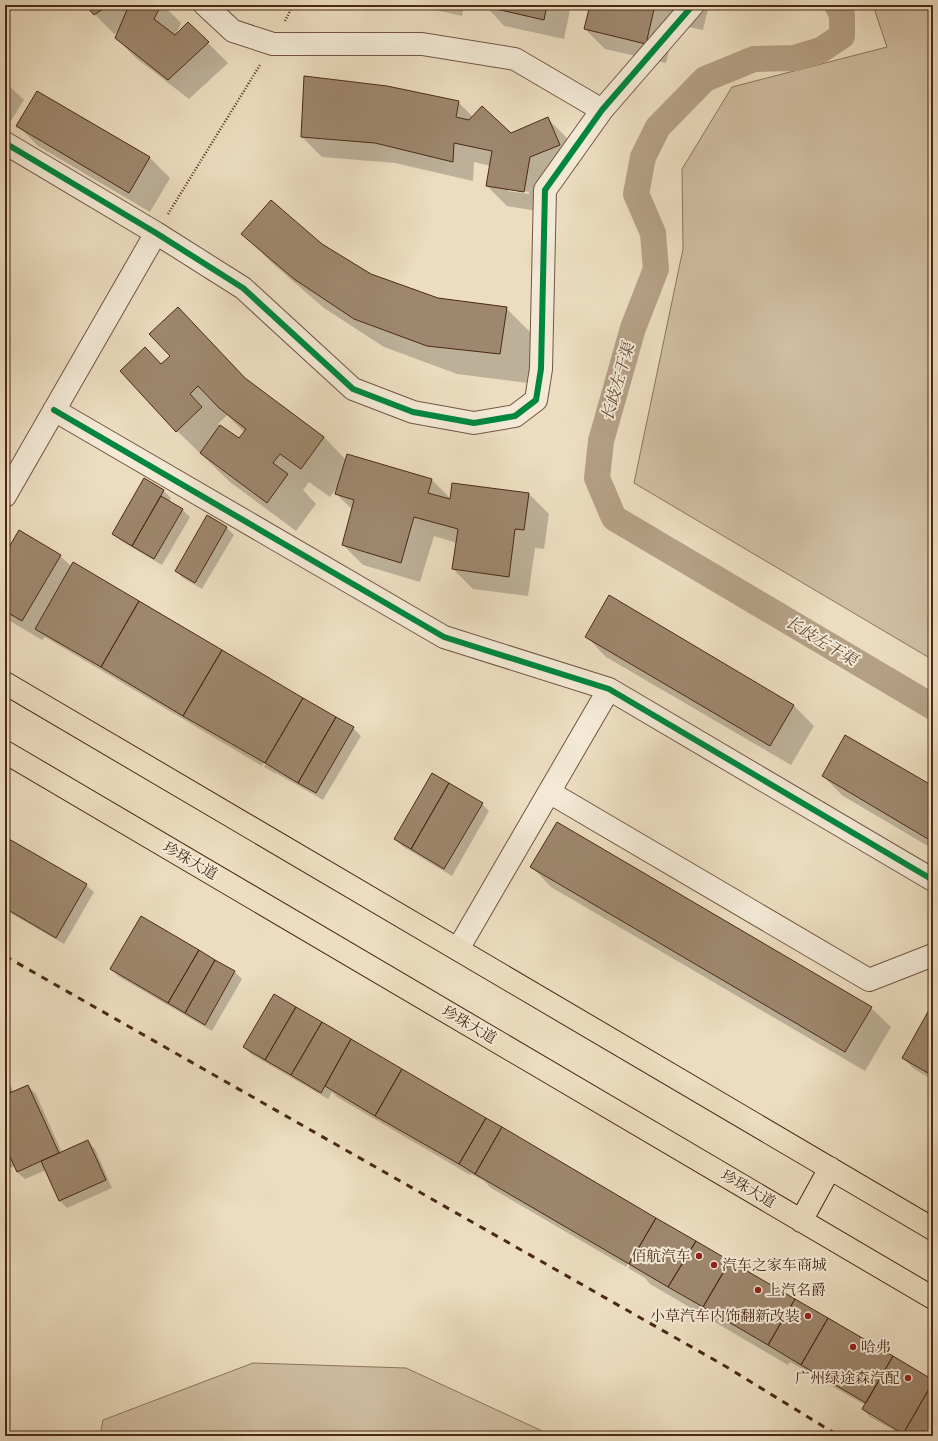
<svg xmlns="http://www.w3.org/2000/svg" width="938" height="1441" font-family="'Libre Bodoni','Noto Serif SC',serif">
<rect width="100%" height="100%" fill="#ecddc0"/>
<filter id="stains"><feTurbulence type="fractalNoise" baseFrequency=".005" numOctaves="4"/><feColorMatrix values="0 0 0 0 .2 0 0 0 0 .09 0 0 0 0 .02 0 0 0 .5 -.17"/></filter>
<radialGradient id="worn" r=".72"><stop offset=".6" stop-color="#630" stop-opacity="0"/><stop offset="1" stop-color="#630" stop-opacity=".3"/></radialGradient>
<path fill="#d0bea3" stroke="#8d745c" d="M873,5H933V660L634,483L683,249L682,169L732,87L887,47Z
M253,1363L406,1368L553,1436H100L103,1420Z"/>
<path fill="#0003" fill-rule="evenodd" d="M86,5H163L181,23L175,37L188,23L228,63L189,99L136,58L116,38L119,31L114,34Z
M415,5H464L462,16Z
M485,5H571L564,39L504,26Z
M591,5H709L703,30L675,24L666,63L605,49L585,29Z
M5,82L24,100L5,130Z
M37,92L150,158L170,178L150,212L38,146L18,126Z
M458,102L473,117L510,134L548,119L568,139L579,165L550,176L544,212L507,206L487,186L491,166L474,162L473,181L395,163L322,157L302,137ZM508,189L529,192V194L508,191Z
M243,234L321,244L370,275L437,299L506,308L535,337L529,383L457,374L384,347L324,308L272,263Z
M178,308L250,383L324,437L346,460L432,480L451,499L529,494L549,514L544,549L535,548L528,596L473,589L453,569L457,543L434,536L420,582L363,565L343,545L353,510L336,494L338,486L330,497L309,482L303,490L316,504L296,531L230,482L177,431L121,371L145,348L162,365L171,356ZM227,415L245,433L240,440L218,424Z
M145,479L164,491L171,498L169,502L183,510L190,517L162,565L121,541L113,534Z
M227,528L234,535L202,589L183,578L176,571Z
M5,556H60L72,567L353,728L361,736L323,800L276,773V774L264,767L303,700H300L262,766L45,637L42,640L5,618Z
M610,597L794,706L814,726L791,765L606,657L587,637Z
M823,776L933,787V849L843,796Z
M482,804L489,811L452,876L402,846L395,839Z
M5,837L86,885L94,892L64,944L5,910Z
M532,867L871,1008L891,1027L865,1071L551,887Z
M141,917L235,972L242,979L212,1031L118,976L111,969Z
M274,995L933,1381V1436H908L870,1413V1415L905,1436H904L870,1417L863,1409L865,1405L790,1362L788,1365L650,1284L645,1278L628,1268L655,1221H652L626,1267L491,1188L484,1181L471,1174L470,1175L337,1097L332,1092L328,1099L251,1054L244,1047Z
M933,1005V1080L914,1069L903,1058Z
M5,1073L14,1093L28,1086L36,1094L62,1153L88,1142L95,1149L112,1188L67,1208L60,1201L46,1170L25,1179L17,1172L15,1166L5,1170Z"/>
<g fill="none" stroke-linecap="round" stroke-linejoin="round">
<path stroke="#b5a086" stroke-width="26" d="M837,5L842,15V36L821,50L794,58L754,59L705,79L658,127L643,157L636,194L653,233L656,269L633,328L601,441L597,478L614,518L933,707"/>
</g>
<path fill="#9e876e" stroke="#4a2915" d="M85,5H109L94,15Z
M129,5H161L154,19L175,35L188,22L209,42L168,80L115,38Z
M484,5H547L544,20L483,6Z
M590,5H655L646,44L584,29Z
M658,5H685L683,11Z
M304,76L387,86L459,101L456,117L469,120L482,106L511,133L548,117L560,145L530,157L524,192L486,186L492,151L454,143L453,162L375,143L301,137Z
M37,91L150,157L129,193L16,126Z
M271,200L322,244L371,274L438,298L507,307L500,354L427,346L354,319L294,279L241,234Z
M178,307L245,378L324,437L301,469L280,454L273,463L288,474L267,503L200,453L220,425L239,438L246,429L219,408L198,386L190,394L202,407L176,432L120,371L145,347L161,364L170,356L149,334Z
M347,454L432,479L428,493L450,499L452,483L529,493L524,530L515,529L509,577L452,569L458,529L414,517L401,563L342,545L354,500L335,494Z
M144,478L164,490L132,546L112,534Z
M161,496L183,509L154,559L132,546Z
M207,515L227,527L195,583L175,571Z
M19,530L61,555L22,621L5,611V554Z
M73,562L139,601L101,667L35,629Z
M609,595L794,705L770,746L585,637Z
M139,601L222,650L183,716L101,667Z
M222,650L303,698L265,763L183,716Z
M303,698L336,717L298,783L265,763Z
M336,717L354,727L316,793L298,783Z
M845,735L933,786V842L822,776Z
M432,773L449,783L411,849L394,839Z
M449,783L483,803L444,869L411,849Z
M557,822L872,1007L845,1052L530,867Z
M9,839L87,884L56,938L5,908V846Z
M141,916L199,950L168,1003L110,969Z
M199,950L215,960L185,1013L168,1003Z
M215,960L235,971L205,1025L185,1013Z
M274,994L296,1007L265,1060L243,1047Z
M933,1003V1076L902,1058Z
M296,1007L322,1022L291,1075L265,1060Z
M322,1022L351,1039L321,1093L291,1075Z
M351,1039L402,1069L375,1116L325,1086Z
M402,1069L486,1118L459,1164L375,1116Z
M5,1081L11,1093L5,1095Z
M28,1085L59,1153L17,1172L5,1146V1095Z
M486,1118L502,1127L475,1174L459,1164Z
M502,1127L656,1218L629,1264L475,1174Z
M88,1140L106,1180L59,1201L41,1161Z
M5,1146L10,1158L5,1160Z
M656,1218L696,1241L668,1287L629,1264Z
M696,1241L730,1261L703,1307L668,1287Z
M730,1261L795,1299L768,1345L703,1307Z
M795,1299L828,1318L801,1365L768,1345Z
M828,1318L893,1356L866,1403L801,1365Z
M893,1356L933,1380V1382L903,1434L862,1409Z
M933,1382V1436H907L903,1434Z"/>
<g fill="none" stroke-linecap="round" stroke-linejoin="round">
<defs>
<path id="minor" d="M205,5L233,31L273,44H422L515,59L602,110
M5,143L156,233L243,288L353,389L413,412L474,423L515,416L536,400L541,369L545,190L602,110L693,5
M54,410L444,637L609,689L933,880
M5,496L156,233
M549,792L869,980L933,955
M458,949L609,689"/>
<path id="major" d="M5,683L933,1229
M5,752L933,1298
M801,1221L830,1168"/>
</defs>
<use href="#minor" stroke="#725640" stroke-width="24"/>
<use href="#major" stroke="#4a2915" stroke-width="24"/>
<path stroke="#4a2915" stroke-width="2.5" stroke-dasharray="1 2" stroke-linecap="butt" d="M285,21L293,5
M168,214L260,65"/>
<use href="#minor" stroke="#f3e9d6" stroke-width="22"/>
<use href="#major" stroke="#ecddc0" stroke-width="22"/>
<path stroke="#4a2915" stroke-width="3" stroke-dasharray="7 7" stroke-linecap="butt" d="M5,956L725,1366L839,1436"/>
<defs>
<path id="cycleway" d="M5,143L156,233L243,288L353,389L413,412L474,423L515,416L536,400L541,369L545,190L602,110L693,5
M54,410L444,637L609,689L933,880"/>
</defs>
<use href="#cycleway" stroke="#f3e9d6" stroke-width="8"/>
<use href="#cycleway" stroke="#00873e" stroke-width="6"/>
</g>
<g fill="#8f2418" stroke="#f3e9d6" stroke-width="1.5">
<circle cx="699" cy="1256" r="4"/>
<circle cx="714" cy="1265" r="4"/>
<circle cx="758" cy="1290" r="4"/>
<circle cx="808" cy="1316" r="4"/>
<circle cx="853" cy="1347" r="4"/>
<circle cx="908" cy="1378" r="4"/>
</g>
<g text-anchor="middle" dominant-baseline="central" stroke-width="4" stroke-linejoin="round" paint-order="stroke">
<g font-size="15" fill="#4a2915" stroke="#f3e9d6">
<text transform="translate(190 861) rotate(30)">珍珠大道</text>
<text transform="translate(469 1025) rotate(30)">珍珠大道</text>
<text transform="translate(748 1189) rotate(30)">珍珠大道</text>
</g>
<g font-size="15" fill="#4a2915" stroke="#f3e9d6" text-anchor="end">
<text x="691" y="1256">佰航汽车</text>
<text x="722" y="1265" text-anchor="start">汽车之家车商城</text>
<text x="766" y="1290" text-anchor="start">上汽名爵</text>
<text x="800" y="1316">小草汽车内饰翻新改装</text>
<text x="861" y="1347" text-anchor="start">哈弗</text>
<text x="900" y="1378">广州绿途森汽配</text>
</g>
<g font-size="16" font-style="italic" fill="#654731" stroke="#f3e9d6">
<text transform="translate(618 382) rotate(-74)">长歧左干渠</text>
<text transform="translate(821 641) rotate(31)">长歧左干渠</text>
</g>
</g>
<rect width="938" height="1441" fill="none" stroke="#ecddc0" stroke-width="20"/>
<rect x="6" y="6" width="926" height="1429" fill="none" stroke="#4a2915" stroke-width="2"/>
<rect x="10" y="10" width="918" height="1421" fill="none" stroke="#4a2915"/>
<rect width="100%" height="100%" filter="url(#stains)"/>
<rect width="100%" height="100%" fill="url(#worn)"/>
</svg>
